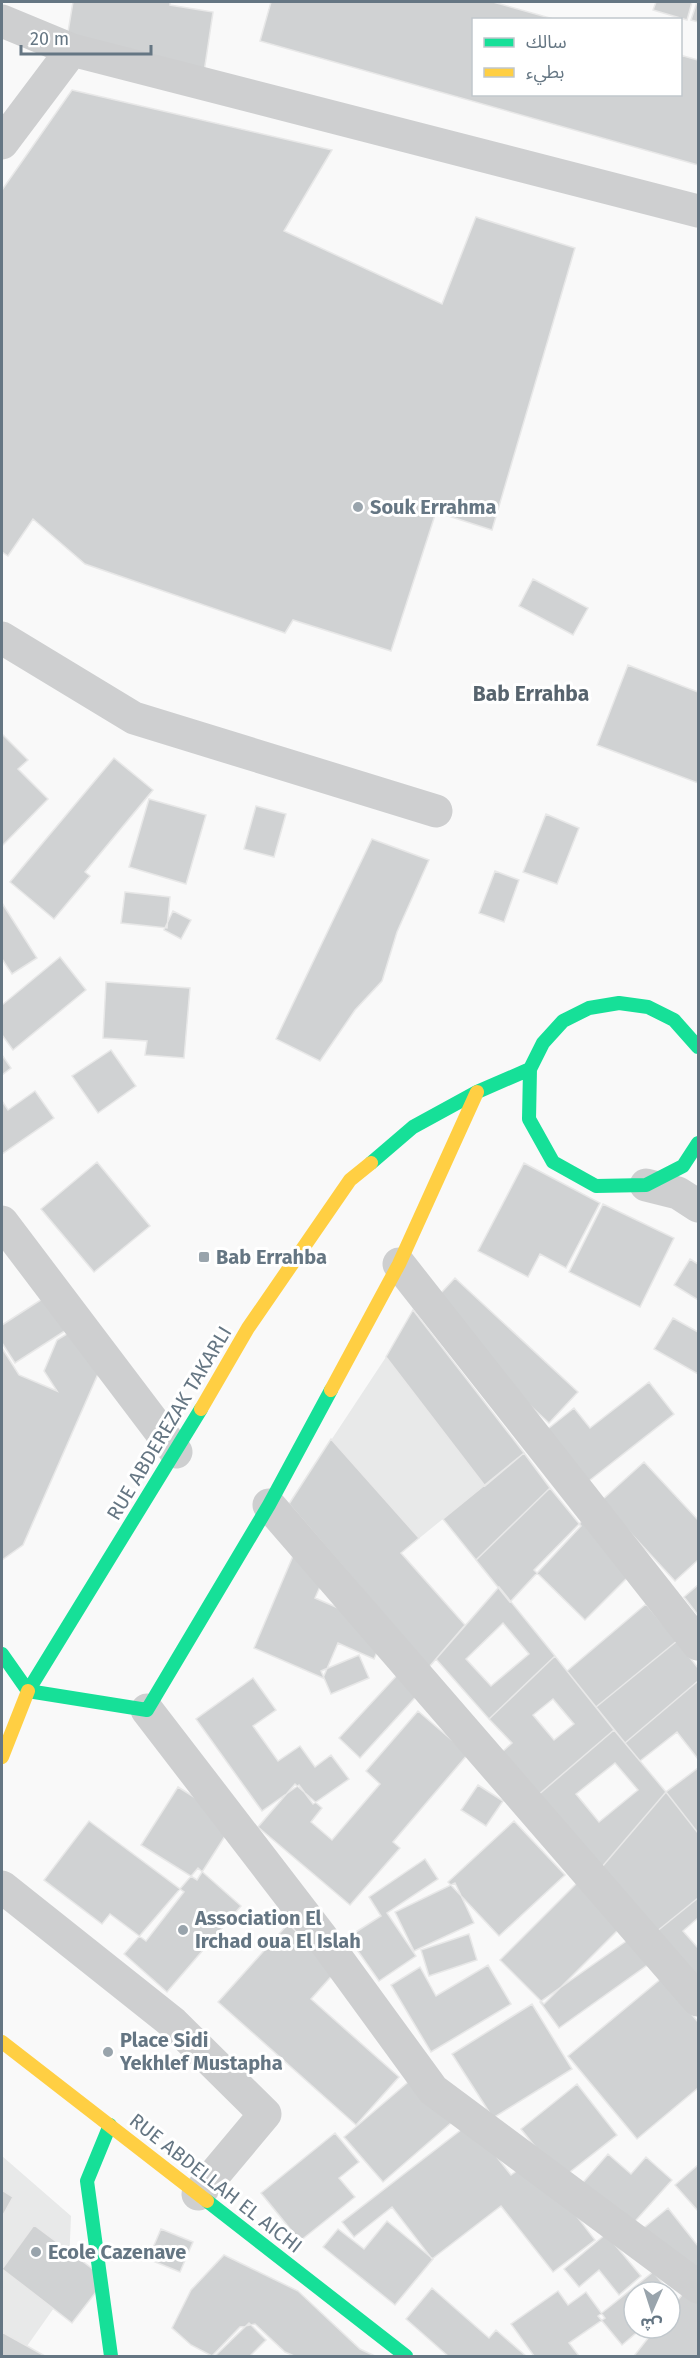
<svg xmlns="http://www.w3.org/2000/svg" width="700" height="2358" font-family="'Fira Sans','Noto Sans Arabic',sans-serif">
<rect width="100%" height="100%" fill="#f9f9f9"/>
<path fill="#e8e9e9" d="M413,1310L524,1453L401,1553L465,1625L429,1667L289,1504L386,1357Z
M2,2156L71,2216L68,2288L20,2356H2Z"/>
<path fill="#d0d2d3" stroke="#e8e8e8" stroke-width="1.5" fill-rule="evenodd" d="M73,2H170V5L213,12L204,72L67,38Z
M271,2H493L557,20H474V94H680V55L698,60V165L260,41Z
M656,2H692L687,20L653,10Z
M697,2H698V22L691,20Z
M72,90L332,150L284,231L442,304L476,217L575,248L492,530L436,512L391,651L293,620L285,633L85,564L33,519L8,556L2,552V190Z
M533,579L588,608L573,635L519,606Z
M628,665L698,692V783L597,745Z
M2,734L28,760L18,769L48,799L2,846Z
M114,758L153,790L85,872L90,876L54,919L10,882Z
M149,799L206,815L186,884L129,867Z
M256,806L286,814L274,857L244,849Z
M546,814L579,828L557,884L523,872Z
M372,839L429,860L397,932L382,981L355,1010L320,1061L276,1039Z
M495,871L519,880L504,922L479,913Z
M125,892L170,897L167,928L121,923Z
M2,903L37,958L12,974L2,959Z
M173,911L191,920L181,939L164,930Z
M60,957L86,990L13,1050L2,1035V1005Z
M106,982L190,988L184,1058L145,1055L147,1041L103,1038Z
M111,1050L136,1086L98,1113L72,1076Z
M2,1055L11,1068L2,1075Z
M35,1091L54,1118L2,1154V1101L8,1110Z
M97,1162L150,1226L94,1272L41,1209Z
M524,1163L600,1203L566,1268L540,1254L528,1277L478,1251Z
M603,1204L674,1238L640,1307L569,1272Z
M690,1259L698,1264V1300L674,1285Z
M455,1278L578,1392L549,1423L426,1309Z
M53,1292L74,1325L15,1363L2,1343V1325Z
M413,1310L524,1453L485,1486L386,1357Z
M673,1318L698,1332V1374L654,1349Z
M83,1324L105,1358L23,1545L2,1560V1348L19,1375L57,1391L44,1371L57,1340Z
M649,1382L674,1414L585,1484L544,1432L574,1408L590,1428Z
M331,1439L419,1538L401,1553L465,1625L429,1667L289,1504Z
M524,1453L550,1488L476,1560L443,1519Z
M644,1462L698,1520V1560L675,1581L601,1501Z
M550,1488L581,1526L510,1602L476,1560Z
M587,1516L638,1567L585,1620L534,1570Z
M296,1549L330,1564L315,1598L387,1629L374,1659L338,1643L323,1678L254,1648Z
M698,1585V1615L684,1597Z
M499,1587L555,1656L489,1719L436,1659ZM503,1623L529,1654L491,1686L466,1659Z
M646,1604L677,1641L596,1707L567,1671Z
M677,1641L698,1668V1681L625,1743L596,1707Z
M359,1655L369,1678L331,1694L321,1671Z
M555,1656L614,1730L537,1796L501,1753L512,1743L489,1719ZM553,1699L574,1724L554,1740L533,1715Z
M401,1671L422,1690L360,1758L339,1738Z
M253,1678L276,1710L253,1726L278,1761L300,1746L315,1767L331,1755L349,1779L313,1804L299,1785L262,1811L196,1719Z
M698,1681V1759L677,1732L640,1761L625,1743Z
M418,1711L468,1754L393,1842L400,1848L350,1905L258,1827L295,1784L322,1808L311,1822L332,1840L380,1784L366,1771Z
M614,1730L666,1792L601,1868L537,1796ZM615,1763L638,1790L599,1822L576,1794Z
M698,1768V1833L666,1792Z
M478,1785L503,1801L486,1826L461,1810Z
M178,1787L234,1822L197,1880L141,1845Z
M666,1792L698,1833V1898L656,1932L601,1868Z
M89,1821L184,1892L146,1941L110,1914L102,1924L44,1880Z
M514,1821L565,1875L499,1936L448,1882Z
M425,1859L438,1879L387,1913L416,1956L379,1981L348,1937L381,1916L369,1897Z
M198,1868L241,1906L167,1992L124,1954Z
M455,1883L474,1923L414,1951L395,1912Z
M577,1883L621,1927L544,2004L500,1960Z
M698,1898V1918L683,1931L698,1948V1982L656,1932Z
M288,1924L338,1969L311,1999L399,2077L356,2125L218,2002Z
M469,1934L477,1960L429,1976L421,1950Z
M635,1935L653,1961L559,2028L540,2002Z
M488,1965L511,2004L431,2052L391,1985L420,1967L436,1996Z
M662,1978L698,2022V2088L637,2139L568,2056Z
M532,2004L572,2069L493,2118L452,2054Z
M420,2072L459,2116L383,2182L344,2137Z
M577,2084L617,2135L561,2179L521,2129Z
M470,2123L511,2175L528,2163L559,2193L595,2240L553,2272L501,2206L432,2259L392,2207L354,2237L342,2222Z
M335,2133L359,2162L339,2178L355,2197L300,2241L261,2193Z
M608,2154L631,2174L646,2157L672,2180L629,2228L580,2186Z
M698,2165V2211L675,2185Z
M2,2190L13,2197L2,2217Z
M668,2208L698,2246V2278L640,2231Z
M387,2221L433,2259L395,2305L323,2247L338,2229L364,2249Z
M34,2225L106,2279L72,2323L2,2269Z
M161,2229L193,2242L180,2272L148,2259Z
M606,2234L641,2276L619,2295L599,2270L579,2287L564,2269Z
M224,2255L298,2291L360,2349L375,2356H294L285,2352L255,2324L240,2327L212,2356L191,2345L172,2328L191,2290Z
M653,2272L670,2292H634V2328H642L622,2345L598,2316Z
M432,2288L489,2338L496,2330L526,2356H448L406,2319Z
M686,2290L698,2300V2356H634L656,2328H670V2310Z
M558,2291L568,2305L586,2292L605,2318L569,2343L579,2356H534L511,2324Z
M249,2323L266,2340L250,2356H215Z
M2,2332L45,2356H2Z"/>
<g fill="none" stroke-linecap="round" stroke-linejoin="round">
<path stroke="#cecfd0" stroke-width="33" d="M2,21L72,50L698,211
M2,143L72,50
M2,638L134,718L436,811
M646,1185L678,1193L698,1206
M2,1222L176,1452
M399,1264L698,1644
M269,1505L698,2000
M147,1710L320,1935L433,2090L698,2287
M2,1887L173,2023L265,2114L198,2194"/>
<path stroke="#16e098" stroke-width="14" d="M698,1047L674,1020L648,1007L619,1003L589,1008L563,1021L543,1043L530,1069L529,1119L553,1162L596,1186L646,1185L683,1166L698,1143
M371,1163L413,1127L477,1092L530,1069
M201,1409L28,1691L147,1710L269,1505L331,1390
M2,1654L28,1691
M110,2125L87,2181L111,2356
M207,2201L406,2356"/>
<path stroke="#ffcf43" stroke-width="14" d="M331,1390L399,1264L477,1092
M201,1409L248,1328L350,1180L371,1163
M2,1757L28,1691
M2,2042L207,2201"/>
</g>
<g fill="#99a4ac" stroke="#fff" stroke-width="2">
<circle cx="358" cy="507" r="6"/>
<rect x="198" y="1251" width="12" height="12" rx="3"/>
<circle cx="183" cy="1930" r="6"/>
<circle cx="108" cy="2052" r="6"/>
<circle cx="36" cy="2252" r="6"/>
</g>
<g text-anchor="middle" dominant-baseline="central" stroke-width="6" stroke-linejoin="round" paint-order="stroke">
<g font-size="20" font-weight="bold" fill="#657683" stroke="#fff" text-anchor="start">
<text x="370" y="507">Souk Errahma</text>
<text x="216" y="1257">Bab Errahba</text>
<text x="195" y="1918">Association El<tspan x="195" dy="23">Irchad oua El Islah</tspan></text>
<text x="120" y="2040">Place Sidi<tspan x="120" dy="23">Yekhlef Mustapha</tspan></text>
<text x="48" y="2252">Ecole Cazenave</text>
</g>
<g font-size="20" fill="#657683" stroke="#fff">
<text transform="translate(169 1423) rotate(-59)">RUE ABDEREZAK TAKARLI</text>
<text transform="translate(216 2183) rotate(38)">RUE ABDELLAH EL AICHI</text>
</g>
<g font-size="21" font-weight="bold" fill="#57646e" stroke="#fff">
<text x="531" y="694">Bab Errahba</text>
</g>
</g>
<rect width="700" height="2358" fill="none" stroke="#657683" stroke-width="6"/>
<rect x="472" y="18" width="210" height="78" fill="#ffffff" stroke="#c1c8cd" stroke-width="1.5"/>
<rect x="484" y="38" width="30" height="9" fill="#16e098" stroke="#c1c8cd" stroke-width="1.5"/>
<text x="526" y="48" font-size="18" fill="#657683">سالك</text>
<rect x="484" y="68" width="30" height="9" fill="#ffcf43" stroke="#c1c8cd" stroke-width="1.5"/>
<text x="526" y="78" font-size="18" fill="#657683">بطيء</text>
<g transform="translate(652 2310) rotate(183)"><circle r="28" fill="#ffffff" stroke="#c1c8cd" stroke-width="1.5"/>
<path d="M0-4.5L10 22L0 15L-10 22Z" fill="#99a4ac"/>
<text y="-9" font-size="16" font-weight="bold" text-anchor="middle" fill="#657683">ش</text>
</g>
<path d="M21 45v9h130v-9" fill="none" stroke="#657683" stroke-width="3"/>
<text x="30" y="45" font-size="18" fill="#657683" stroke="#ffffff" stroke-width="4.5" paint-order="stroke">20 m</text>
</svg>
